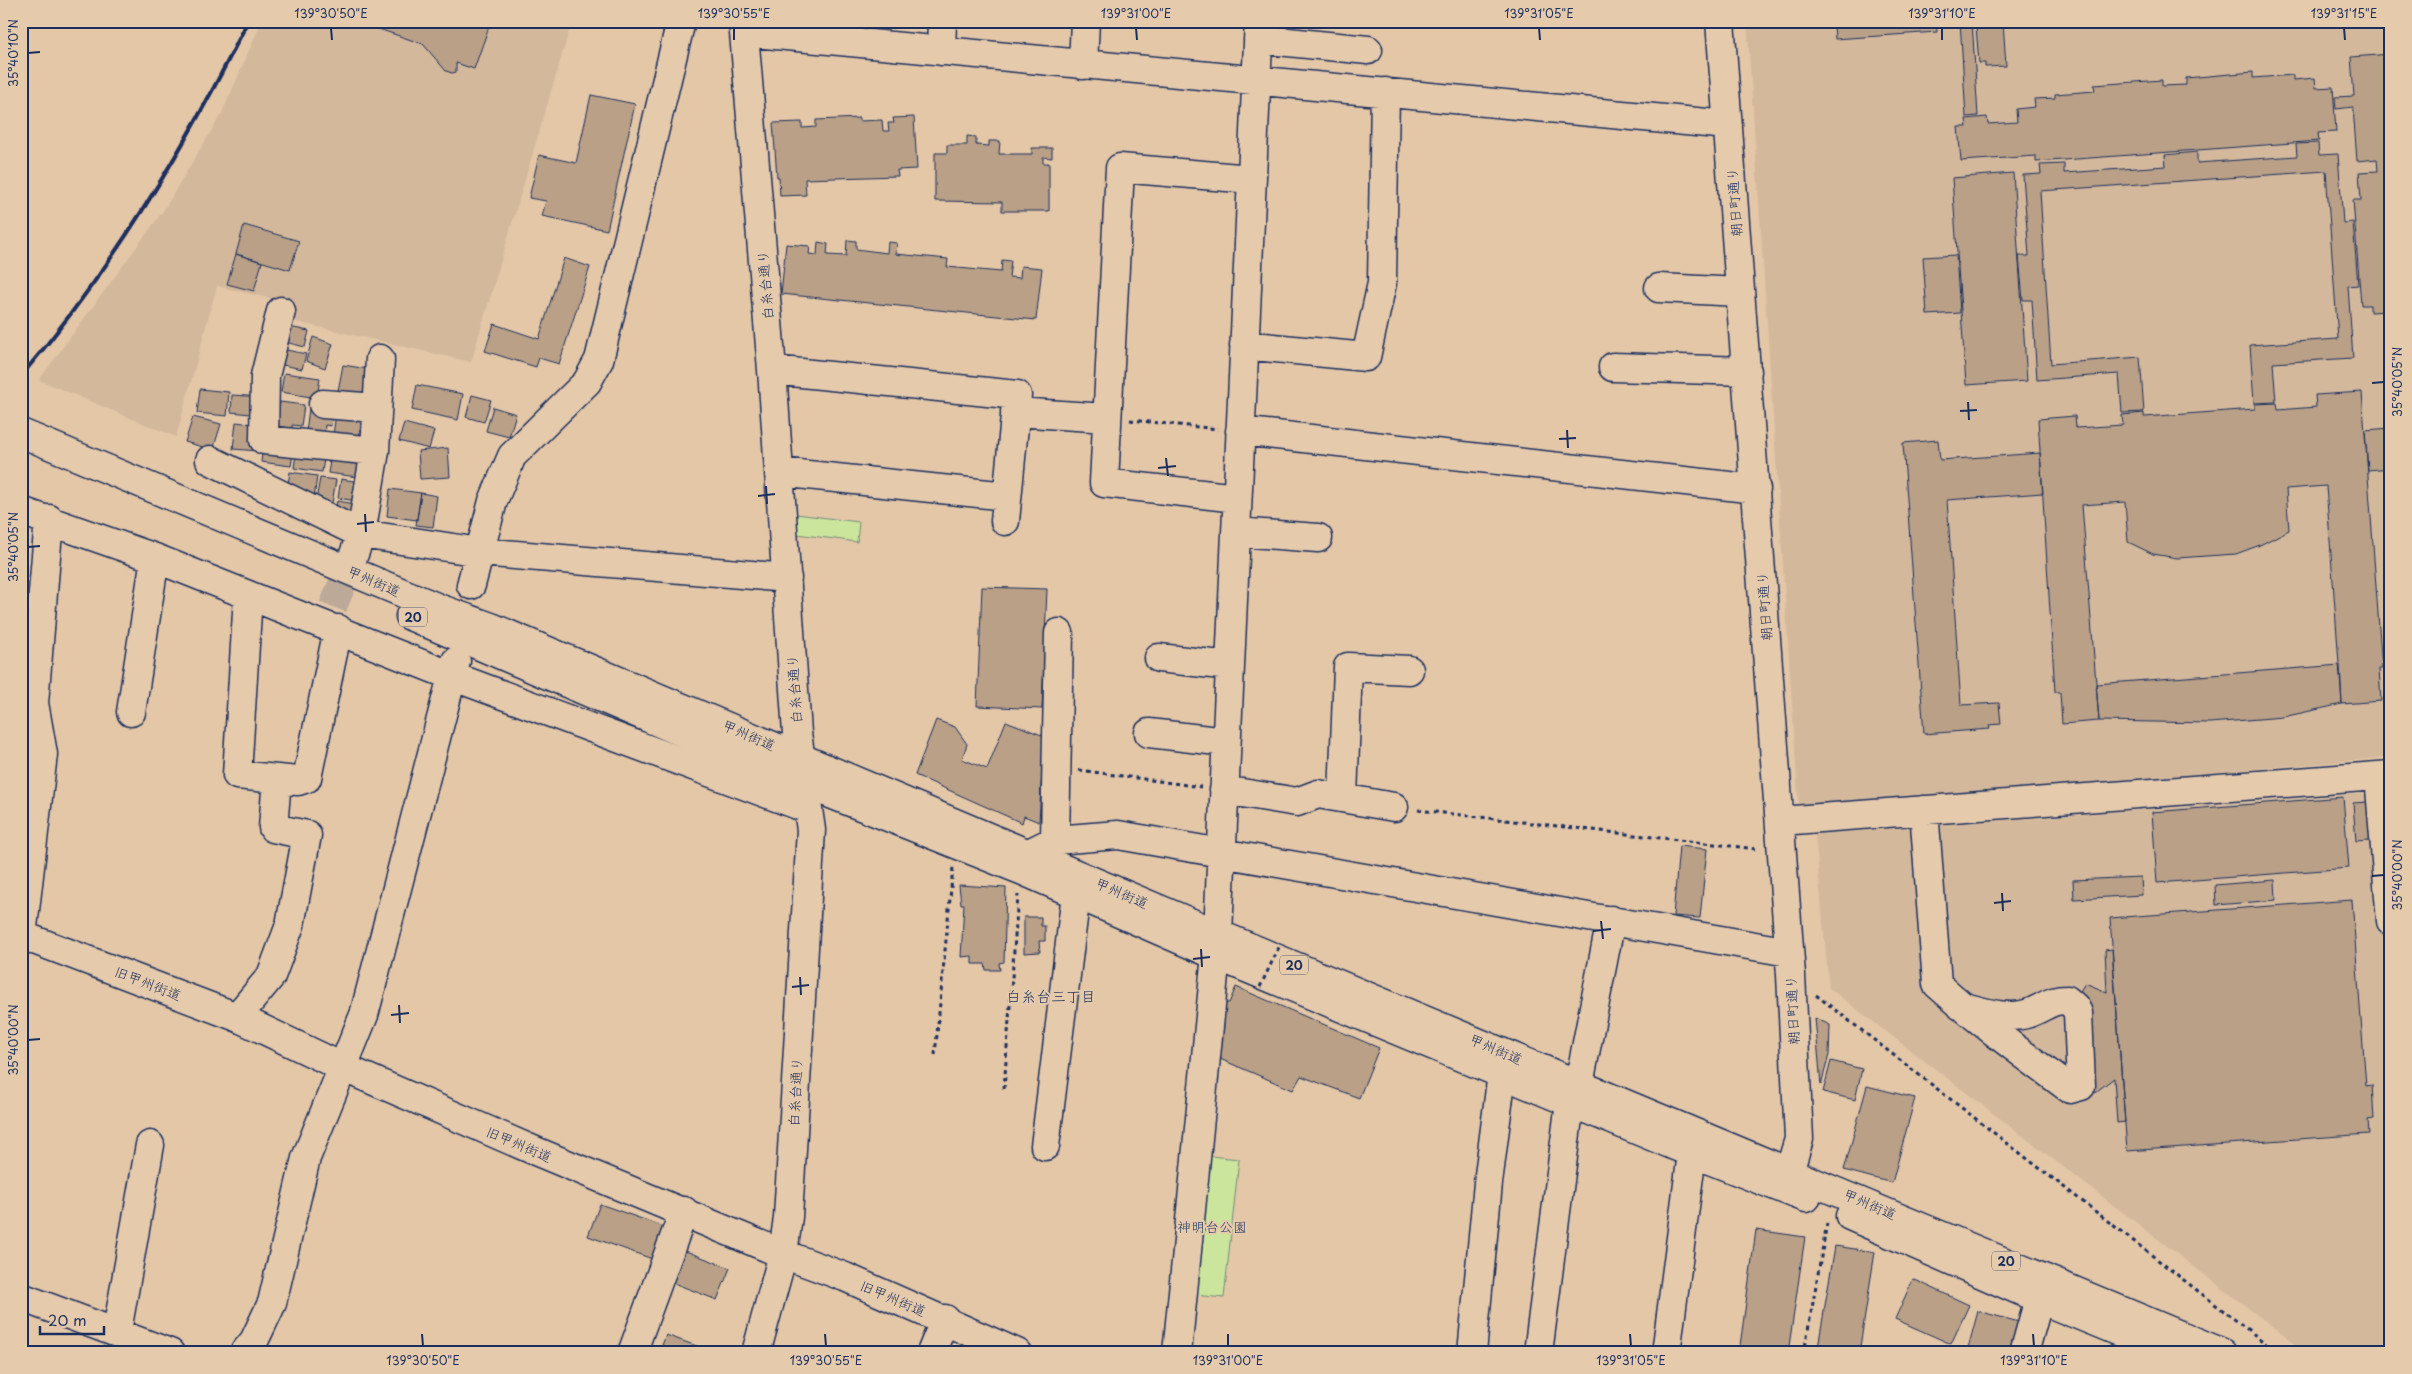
<svg xmlns="http://www.w3.org/2000/svg" width="2412" height="1374" font-family="'Playpen Sans','Klee One',sans-serif">
<rect width="100%" height="100%" fill="#e4c7a7"/>
<filter id="ink" filterUnits="userSpaceOnUse"><feTurbulence type="fractalNoise" baseFrequency=".02" numOctaves="2"/><feDisplacementMap in="SourceGraphic" scale="10" xChannelSelector="R" yChannelSelector="G"/><feConvolveMatrix kernelMatrix="1 2 1 2 8 2 1 2 1" color-interpolation-filters="sRGB"/></filter>
<g filter="url(#ink)">
<path fill="#d3b89c" d="M262,21H572L471,362L288,320L290,303L217,286L176,437L39,380L163,211L222,113Z
M1747,21H2391V757L1799,809Z
M2391,792V1353H2307L1829,988L1815,834Z"/>
<path fill="#cbe59c" stroke="#738a7d" d="M796,514L859,522L857,542L797,534Z
M1200,1155L1239,1159L1224,1298L1185,1294Z"/>
<path fill="#b9a087" stroke="#1b2f5e" d="M355,21H491L474,69L456,63V72L452,73L446,71L423,44Z
M1816,21H1936L1937,32L1835,39L1834,25L1817,26Z
M1960,21H1972L1978,116L1966,117Z
M1983,21H2003L2006,66L1985,67V63H1979L1976,27H1983Z
M2391,54V321L2390,311L2370,312V305H2361L2353,200H2361L2359,172L2378,171L2377,159L2357,161L2353,107L2336,109L2335,97L2354,96L2351,57Z
M2253,72V78L2293,75V80L2315,78L2316,88L2333,87L2336,132L2318,133L2319,141L2036,162V156L1961,161L1958,127H1967L1966,119L1987,117L1988,124L2017,122L2016,109L2035,107L2034,99L2055,98V94L2095,91L2094,85L2162,80V86L2186,85V78Z
M591,95L635,104L607,230L542,216L546,201L529,198L539,155L576,163Z
M914,117L917,169L897,170L898,176L805,179L806,195L780,196L779,177H777L773,123L802,122V128L816,127V120L859,118V121L882,120L883,131H889L888,123H894L893,118Z
M967,136L976,137V145L989,146V141H1000L999,154H1032V148H1052V158L1043,157V163H1049V211H1002V202L935,201V153H947V145H967Z
M2318,143L2319,155L2338,154L2343,223L2353,222L2358,285L2348,286L2353,358L2273,363L2276,402L2254,403L2250,345L2338,339L2326,171L2040,191L2051,364L2140,357L2144,412L2122,413L2119,374L2037,380L2032,300H2023L2019,256H2029L2023,175L2041,174L2040,165L2064,164V173L2166,166L2165,155L2197,152V163L2297,156L2296,144Z
M2013,173L2027,381L1966,385L1952,178Z
M244,225L299,241L290,270L236,254Z
M847,240L856,241V249L887,253L888,242L897,243L896,254L948,259L947,267L1001,272L1002,260L1011,261L1009,277L1020,278L1021,266L1042,268L1036,320L781,294L786,244L810,246L809,254L817,255L818,242L828,244L827,255L846,256Z
M236,254L262,262L254,291L227,284Z
M1956,255L1960,313L1927,315L1923,257Z
M564,258L590,267L559,364L539,358L536,367L485,351L494,324L539,339Z
M284,326L309,331L305,347L281,341Z
M313,337L333,344L325,368L306,361Z
M281,349L306,354L302,369L278,364Z
M343,365L368,369L364,396L338,391Z
M284,373L320,378L317,398L281,392Z
M417,385L463,394L458,420L412,410Z
M200,389L229,392L227,416L197,413Z
M2362,392L2382,669H2379L2381,701L2342,704L2326,486L2286,489L2289,530L2260,545L2236,554L2177,558L2153,554L2128,542L2125,502L2082,505L2099,721L2062,724L2060,692H2055L2038,419L2075,416L2076,428L2123,425L2122,415L2144,413V417L2255,409V404L2277,403L2278,410L2316,407L2315,395Z
M232,395L262,397L260,415L231,412Z
M472,395L491,400L484,422L466,417Z
M280,402L304,405L301,426L292,425V429L277,427Z
M493,407L516,414L509,437L486,431Z
M309,409L333,412L331,426L325,425L324,435L306,432Z
M336,414L362,418L359,438L333,435Z
M193,417L221,424L213,450L185,442Z
M236,422L261,425L258,451L233,449Z
M404,423L434,431L429,449L399,441Z
M2391,428V468L2368,470L2365,430Z
M1938,440L1940,460L2040,453L2043,493L1947,500L1961,705L1999,703L2001,724L1989,725L1990,729L1924,734L1903,443Z
M263,444L294,448L291,466L261,462Z
M297,448L325,452L322,472L294,468Z
M448,448L450,477L420,479L418,451Z
M331,455L368,460L365,478L328,473Z
M290,472L317,476L314,499L287,490Z
M320,478L336,480L331,509L315,506Z
M341,479L360,482L357,501L338,498Z
M390,489L421,493L417,520L387,516Z
M421,493L437,496L433,527L416,525Z
M337,501L362,505L358,525L335,513Z
M982,587L1047,589L1042,709L977,706Z
M2340,665L2342,704L2283,717L2210,723L2099,721L2096,684Z
M2388,678H2391V695H2389Z
M936,720L955,727L967,744L962,759L987,769L1006,721L1044,736L1039,822L1024,816L1022,823L915,775Z
M2343,797L2349,868L2157,883L2152,812Z
M2367,802L2370,840L2356,841L2353,803Z
M1679,846L1707,849L1700,918L1673,916Z
M2141,877L2142,895L2074,899L2073,880Z
M2275,880L2276,900L2216,905L2215,885Z
M959,885L1006,888L1004,962L999,963L1000,970H986L985,964H972V956L961,957L964,904H961Z
M2352,900L2366,1086L2372,1085L2374,1119L2368,1120L2369,1134L2127,1151L2110,918Z
M1024,917H1041V926H1045V941H1039L1040,952L1024,953Z
M2112,949L2125,1122L2117,1123L2114,1078L2093,1094L2088,1084L2079,993L2085,983L2107,992L2105,950Z
M1236,987L1379,1048L1359,1098L1301,1076L1293,1090L1213,1056L1223,1003H1229Z
M1815,1018L1830,1025L1829,1055L1821,1085Z
M1831,1061L1862,1069L1855,1100L1823,1092Z
M1867,1086L1915,1098L1892,1183L1844,1170Z
M600,1204L670,1229L658,1261L588,1236Z
M1756,1230L1805,1237L1788,1353H1739Z
M1835,1246L1875,1252L1859,1353H1817Z
M683,1250L730,1268L717,1300L671,1282Z
M1913,1279L1969,1305L1951,1344L1895,1319Z
M1978,1311L2019,1322L2010,1353L1967,1352Z
M666,1335L716,1353H659Z"/>
<g fill="none" stroke-linecap="round" stroke-linejoin="round">
<path stroke="#bca998" stroke-width="28" stroke-dasharray="28 14" stroke-linecap="butt" d="M333,607L353,557"/>
<defs>
<path id="minor" d="M743,21L772,370L797,733L811,830L788,1217L783,1254L756,1353
M1720,21L1791,975L1799,1139L1784,1189
M744,32L1728,125
M1258,39L1368,50
M941,51L942,21
M1083,65L1085,21
M1659,288L1740,292
M281,311L265,376L264,440L375,451
M1244,345L1366,357L1382,283L1385,92
M1613,367L1747,371
M772,370L1017,395L1005,521
M323,404L377,408
M1015,412L1107,418
M1240,431L1756,489
M210,460L361,534L375,451L380,359
M779,472L1007,496
M1237,498L1104,483L1120,168L1251,179
M21,511L155,558L452,676L808,809
M1236,532L1318,538
M353,557L361,534L480,552L787,578
M471,585L493,501L512,456L587,382L599,360L681,21
M248,596L237,775L298,781L307,778L338,629
M1159,658L1230,666
M131,712L155,558
M1149,733L1226,742
M2379,776L2391,921
M1224,790L1297,802L1318,794L1394,807
M1343,797L1348,667L1409,670
M1924,810L1937,984C1979,1022 2024,1055 2070,1089L2081,1086L2078,1013L2075,1007L2067,1000C2051,1000 2048,1005 2034,1011C2012,1022 1983,1012 1961,1006
M1780,821L2391,775
M1055,840L1059,633
M1029,853L1055,840L1118,835L1789,952
M22,936L43,754L34,703L49,519
M237,1017L271,976L290,925L307,835L273,828L277,779
M1579,1084L1611,920
M1045,1146L1076,894
M21,1297L170,1353
M117,1331L150,1145
M244,1353L254,1341L272,1303L306,1158L364,1015L456,661
M632,1353L684,1211
M931,1353L945,1319
M1177,1353L1218,934L1259,21
M1472,1353L1488,1183L1502,1073
M1538,1353L1570,1102
M1666,1353L1692,1153
M2024,1353L2039,1299"/>
<path id="major" d="M21,935L237,1017L342,1067L533,1150L783,1254L845,1277L1017,1353"/>
<path id="highway" d="M21,433L441,609L491,627L1218,934L2223,1353
M410,616L758,765L1021,870L1215,955L1692,1153L1806,1198
M1850,1216L2039,1299L2171,1353"/>
</defs>
<use href="#minor" stroke="#1b2f5e" stroke-width="31"/>
<use href="#major" stroke="#1b2f5e" stroke-width="31"/>
<use href="#highway" stroke="#1b2f5e" stroke-width="31"/>
<path stroke="#1b2f5e" stroke-width="3" stroke-dasharray="4 4" stroke-linecap="butt" d="M1130,420L1218,429
M1079,770L1201,787
M1418,810L1757,849
M1816,995L2278,1353
M935,1055L953,867
M1004,1089L1018,895
M1804,1353L1827,1223"/>
<use href="#minor" stroke="#e5caac" stroke-width="28"/>
<use href="#major" stroke="#e5caac" stroke-width="28"/>
<use href="#highway" stroke="#e5caac" stroke-width="28"/>
<path stroke="#1b2f5e" stroke-width="4" d="M21,376C112,269 186,147 248,21"/>
<path stroke="#1b2f5e" stroke-width="3" stroke-dasharray="4 4" stroke-linecap="butt" d="M1260,987L1280,945"/>
</g>
</g>
<path fill="none" stroke="#1b2f5e" stroke-width="2" d="M331,28L332,40M734,28V40M1136,28L1137,40M1539,28L1540,40M1942,28V40M2344,28L2345,40M28,53L40,52M2372,383L2384,382M1968,402L1969,420M1960,411L1977,410M1567,430L1568,448M1559,439L1576,438M1166,458L1168,476M1158,468L1176,466M766,486L767,504M758,496L775,494M365,514L366,532M357,524L374,522M28,547L40,546M2372,876L2384,875M2002,893L2003,911M1994,903L2011,901M1601,921L1603,939M1593,931L1611,929M1201,949L1202,967M1193,959L1210,957M800,977L801,995M792,987L809,985M399,1005L400,1023M391,1015L409,1013M28,1040L40,1039M422,1334L423,1346M825,1334L826,1346M1228,1334V1346M1630,1334L1631,1346M2033,1334L2034,1346"/>
<g text-anchor="middle" dominant-baseline="central" stroke-width="4" stroke-linejoin="round" paint-order="stroke">
<g fill="#e5caac" stroke="#585e75" stroke-width="1">
<rect x="399" y="607.5" width="28" height="19" rx="4"/>
<rect x="1280" y="955.5" width="28" height="19" rx="4"/>
<rect x="1992" y="1251.5" width="28" height="19" rx="4"/>
</g>
<g font-size="12" font-weight="bold" fill="#1b2f5e">
<text x="413" y="617">20</text>
<text x="1294" y="965">20</text>
<text x="2006" y="1261">20</text>
</g>
<g font-size="14" fill="#1b2f5e" stroke="#e5caac">
<text transform="translate(1734 202) rotate(-94)">朝日町通り</text>
<text transform="translate(765 285) rotate(-95)">白糸台通り</text>
<text transform="translate(374 581) rotate(23)">甲州街道</text>
<text transform="translate(1764 606) rotate(-94)">朝日町通り</text>
<text transform="translate(794 689) rotate(-94)">白糸台通り</text>
<text transform="translate(749 735) rotate(23)">甲州街道</text>
<text transform="translate(1122 893) rotate(23)">甲州街道</text>
<text transform="translate(148 983) rotate(21)">旧甲州街道</text>
<text transform="translate(1792 1010) rotate(-93)">朝日町通り</text>
<text transform="translate(1496 1049) rotate(23)">甲州街道</text>
<text transform="translate(795 1092) rotate(-87)">白糸台通り</text>
<text transform="translate(519 1144) rotate(23)">旧甲州街道</text>
<text transform="translate(1870 1204) rotate(23)">甲州街道</text>
<text transform="translate(893 1298) rotate(23)">旧甲州街道</text>
</g>
<g font-size="14" fill="#2d4164" stroke="#e5caac">
<text x="1212" y="1226">神明台公園</text>
</g>
<g font-size="15" fill="#1b2f5e" stroke="#e5caac">
<text x="1051" y="995">白糸台三丁目</text>
</g>
</g>
<rect width="2412" height="1374" fill="none" stroke="#e5caac" stroke-width="55"/>
<path d="M40 1326v8h64v-8" fill="none" stroke="#1b2f5e" stroke-width="2.5"/>
<text x="48" y="1326" font-size="15" fill="#1b2f5e" stroke="#e5caac" stroke-width="4" paint-order="stroke">20 m</text>
<rect x="28" y="28" width="2356" height="1318" fill="none" stroke="#1b2f5e" stroke-width="2"/>
<g font-size="12" text-anchor="middle" fill="#1b2f5e">
<text x="331" y="18">139°30'50"E</text>
<text x="734" y="18">139°30'55"E</text>
<text x="1136" y="18">139°31'00"E</text>
<text x="1539" y="18">139°31'05"E</text>
<text x="1942" y="18">139°31'10"E</text>
<text x="2344" y="18">139°31'15"E</text>
<text transform="translate(14 53) rotate(-90)" y="4">35°40'10"N</text>
<text transform="translate(2398 382) rotate(-90)" y="4">35°40'05"N</text>
<text transform="translate(14 547) rotate(-90)" y="4">35°40'05"N</text>
<text transform="translate(2398 875) rotate(-90)" y="4">35°40'00"N</text>
<text transform="translate(14 1040) rotate(-90)" y="4">35°40'00"N</text>
<text x="423" y="1365">139°30'50"E</text>
<text x="826" y="1365">139°30'55"E</text>
<text x="1228" y="1365">139°31'00"E</text>
<text x="1631" y="1365">139°31'05"E</text>
<text x="2034" y="1365">139°31'10"E</text>
</g>
</svg>
